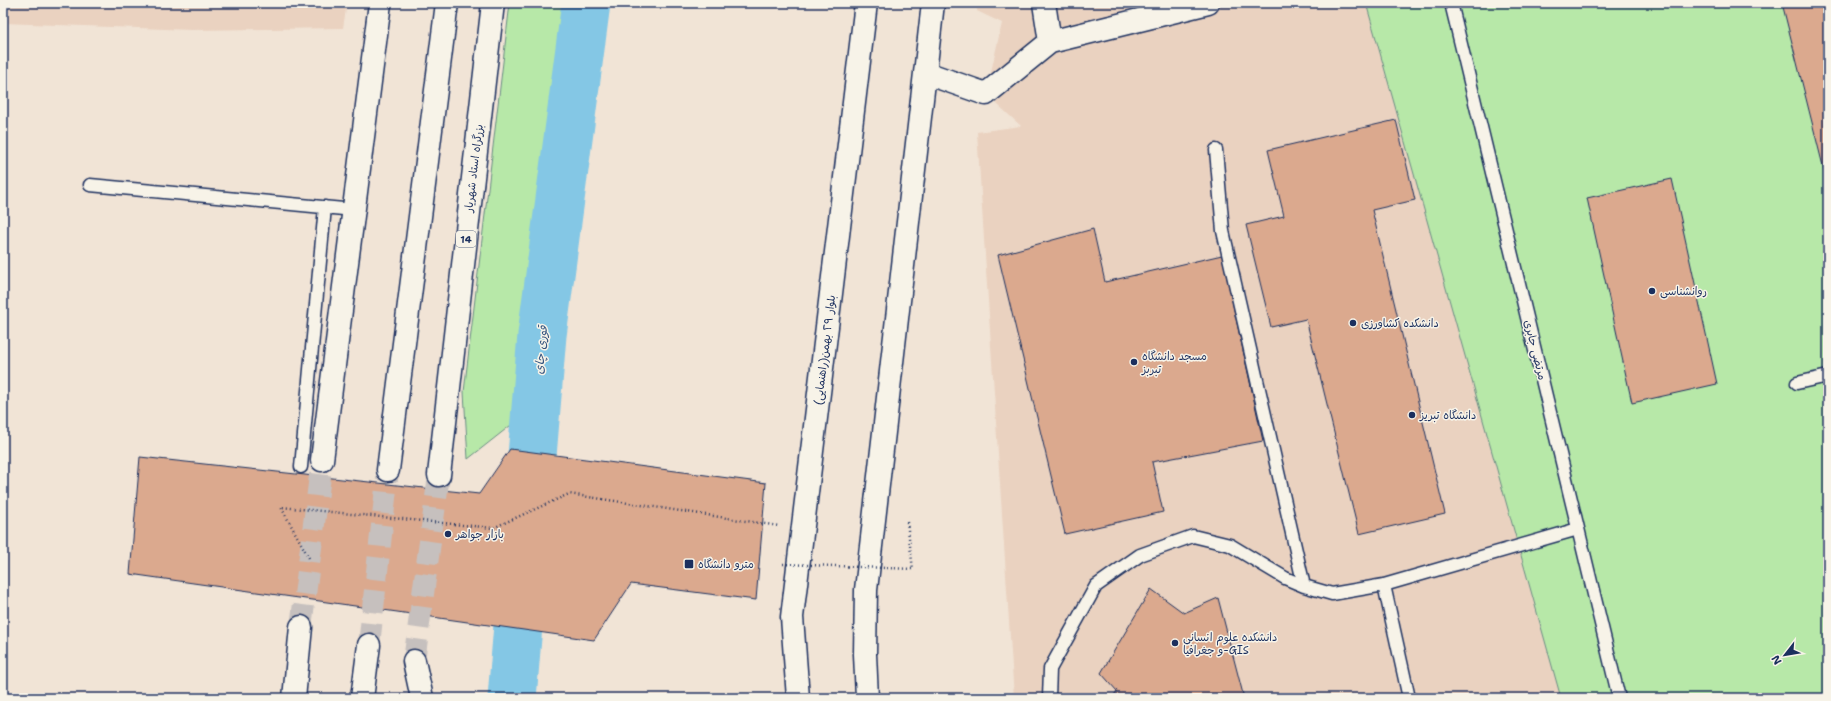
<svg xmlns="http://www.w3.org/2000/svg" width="1831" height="701" font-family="'Shantell Sans','Playpen Sans Arabic',sans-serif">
<rect width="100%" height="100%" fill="#f1e4d6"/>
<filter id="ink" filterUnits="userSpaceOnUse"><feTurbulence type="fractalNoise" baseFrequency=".025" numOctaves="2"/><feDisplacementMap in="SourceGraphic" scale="8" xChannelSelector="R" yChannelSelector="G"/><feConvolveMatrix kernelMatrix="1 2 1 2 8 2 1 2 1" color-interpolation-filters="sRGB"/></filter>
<g filter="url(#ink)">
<path fill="#ead2c0" d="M3,3H347L343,28L192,30L3,23Z
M978,3H1828V698H1014L977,132L1021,126L986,94L1002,23L977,11Z"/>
<path fill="#b7e8a8" stroke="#698c83" d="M510,3H574L520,418L468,459L464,392Z
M1366,3H1828V698H1561Z"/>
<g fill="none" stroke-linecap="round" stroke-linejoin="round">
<path stroke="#84c7e5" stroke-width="49" d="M512,698L542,335L586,3"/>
</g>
<path fill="#dba98e" stroke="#1b2f5e" d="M1782,3H1828V173L1825,174Z
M1396,120L1415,200L1372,210L1445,514L1359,534L1306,319L1271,327L1246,225L1284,216L1268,150Z
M1672,179L1717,384L1632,403L1587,198Z
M1093,229L1105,282L1222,255L1263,441L1152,462L1163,512L1065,534L998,255Z
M510,449L766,483L756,600L631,584L594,640L130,574L140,457L479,494Z
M1151,589L1184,613L1218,598L1244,698H1112L1117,691L1101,673Z"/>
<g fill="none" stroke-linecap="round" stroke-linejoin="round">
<path stroke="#c6c0be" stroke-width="22" stroke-dasharray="22 11" stroke-linecap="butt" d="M301,627L322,460
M369,645L388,470
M414,661L439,475"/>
<defs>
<path id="service" d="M1451,3L1619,698
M1216,150L1223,231L1304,586
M90,185L354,210
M1797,383L1828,376
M301,467L325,207
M1384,585L1409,698
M1049,698L1050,669L1096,586L1140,555L1193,536L1230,545L1285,578L1304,586L1332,594L1384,585L1578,529"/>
<path id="minor" d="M1044,3L1050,42
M926,73L986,94L1050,42L1208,3"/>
<path id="primary" d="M798,698L792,617L866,3
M867,698L865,654L866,590L933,3"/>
<path id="trunk" d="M322,460L380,3
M388,470L447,3
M439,475L493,3
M414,661L422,698
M294,698L301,627
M362,698L369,645"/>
</defs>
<use href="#service" stroke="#1b2f5e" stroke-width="15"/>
<use href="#minor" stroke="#1b2f5e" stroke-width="25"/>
<use href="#primary" stroke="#1b2f5e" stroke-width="25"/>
<use href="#trunk" stroke="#1b2f5e" stroke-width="25"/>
<path stroke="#1b2f5e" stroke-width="2.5" stroke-dasharray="1 3" stroke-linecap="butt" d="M907,522L913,569
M309,558L281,507L493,528L569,494L779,526"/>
<use href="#service" stroke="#f7f3e8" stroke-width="12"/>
<use href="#minor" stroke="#f7f3e8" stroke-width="22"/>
<use href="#primary" stroke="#f7f3e8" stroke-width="22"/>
<use href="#trunk" stroke="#f7f3e8" stroke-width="22"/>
<path stroke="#1b2f5e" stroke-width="2.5" stroke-dasharray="1 3" stroke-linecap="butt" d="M783,564L913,569"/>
</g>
</g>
<g fill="#1b2f5e" stroke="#f7f3e8" stroke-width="1.5">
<circle cx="1652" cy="291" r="4"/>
<circle cx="1353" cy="323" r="4"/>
<circle cx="1134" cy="362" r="4"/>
<circle cx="1412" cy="415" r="4"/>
<circle cx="448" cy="534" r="4"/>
<rect x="684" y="559" width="10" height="10" rx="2"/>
<circle cx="1175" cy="643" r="4"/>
</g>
<g text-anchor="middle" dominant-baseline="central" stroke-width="3" stroke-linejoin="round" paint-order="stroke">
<rect fill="#f7f3e8" stroke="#5d6a87" stroke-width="1" x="456" y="231" width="20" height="16" rx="3"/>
<g font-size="10" font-weight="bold" fill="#1b2f5e">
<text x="466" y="239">14</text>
</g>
<g font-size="11" fill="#1b2f5e" stroke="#f7f3e8">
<text transform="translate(474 168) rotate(-83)">بزرگراه استاد شهریار</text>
<text transform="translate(825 350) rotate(-83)">بلوار ٢٩ بهمن(راهنمایی)</text>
<text transform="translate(1535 350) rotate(76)">مرتضی جابری</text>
</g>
<g font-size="11" fill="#1b2f5e" stroke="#f7f3e8" text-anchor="start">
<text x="1660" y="291">روانشناسی</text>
<text x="1361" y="323">دانشکده کشاورزی</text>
<text x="1142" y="356">مسجد دانشگاه<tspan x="1142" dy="13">تبربز</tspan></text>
<text x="1420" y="415">دانشگاه تبریز</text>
<text x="456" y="534">بازار جواهر</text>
<text x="698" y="564">مترو دانشگاه</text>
<text x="1183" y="637">دانشکده علوم انسانی<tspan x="1183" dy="13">و جغرافیا-GIS</tspan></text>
</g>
<g font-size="12" font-style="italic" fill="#355580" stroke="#f7f3e8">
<text transform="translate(541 350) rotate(-85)">قوری چای</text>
</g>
</g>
<rect width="1831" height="701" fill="none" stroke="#f7f3e8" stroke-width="16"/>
<rect x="8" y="8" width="1815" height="685" fill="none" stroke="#1b2f5e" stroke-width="1.5" filter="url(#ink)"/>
<g transform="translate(1785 655) rotate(239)" stroke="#f7f3e8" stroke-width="3" paint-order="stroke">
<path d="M0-3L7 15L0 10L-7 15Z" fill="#1b2f5e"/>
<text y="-6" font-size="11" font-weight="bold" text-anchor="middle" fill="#1b2f5e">N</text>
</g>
</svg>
